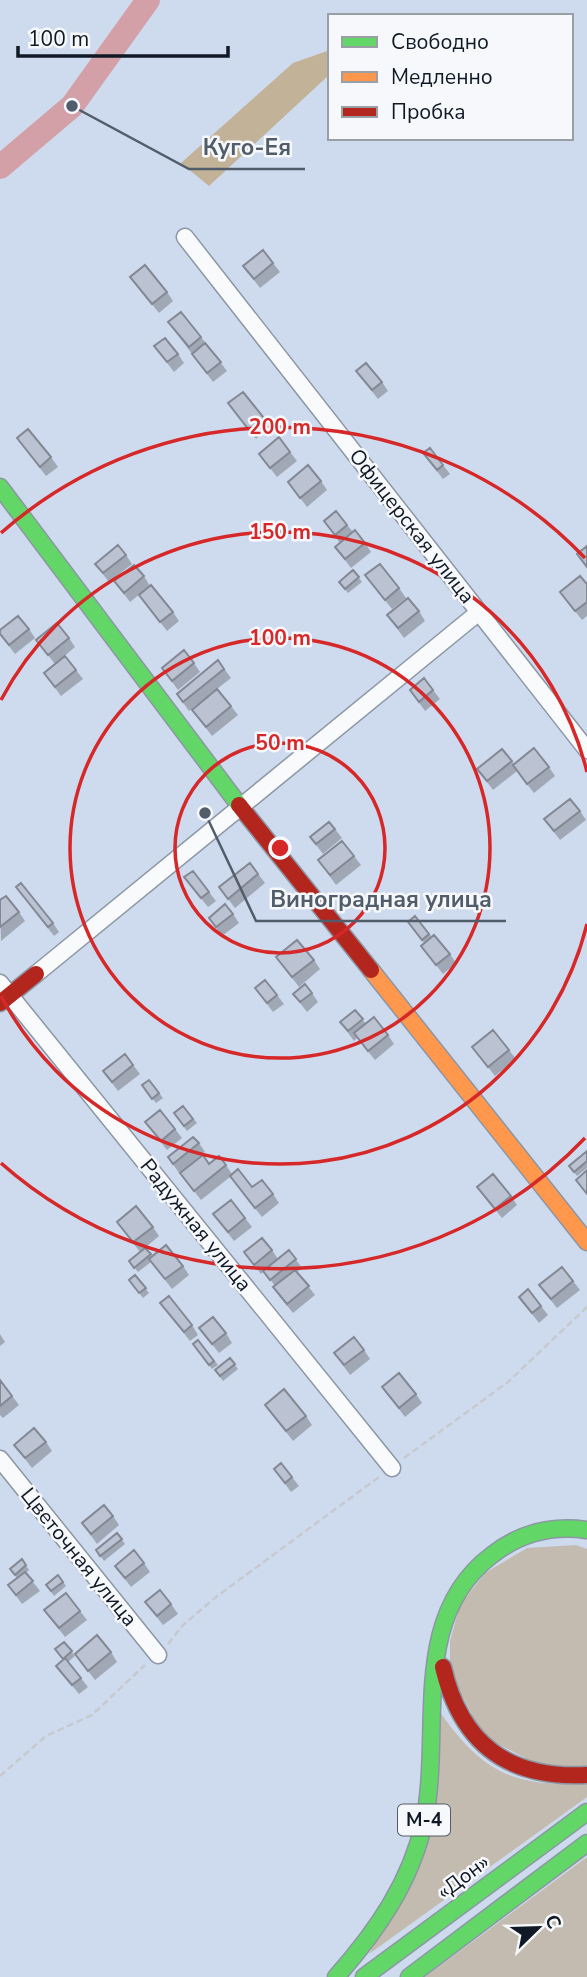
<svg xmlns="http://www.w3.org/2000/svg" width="587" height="1977" font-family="'Nunito Sans',sans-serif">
<rect width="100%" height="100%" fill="#cedbee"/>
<path fill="#c3bbaf" d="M576,1545L587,1549V1769H546L483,1736L450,1672V1641L460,1605L485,1573L527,1548Z
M437,1708C480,1770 511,1788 587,1783V1797L369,1954L407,1889Z
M587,1857V1977H425Z"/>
<path fill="#c2b298" d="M330,50L329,75L209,186L181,163L293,63Z"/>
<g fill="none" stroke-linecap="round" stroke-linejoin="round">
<path stroke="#d3a0a8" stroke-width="24" d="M0,167L72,106L148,0"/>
<defs>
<path id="street" d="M185,237L587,750
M36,974L479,612
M0,983L392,1468
M0,1459L158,1655"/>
<path id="fast" d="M0,487L239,805
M336,1977C376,1932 411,1882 424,1822C443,1732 408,1618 492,1555C520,1533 552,1525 587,1530
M364,1977L587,1812
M409,1977L587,1843"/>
<path id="slow" d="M371,970L587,1242"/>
<path id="jam" d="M239,805L371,970
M0,1003L36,974
M443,1667C461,1744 508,1779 587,1775"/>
</defs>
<use href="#street" stroke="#8c96a4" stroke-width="19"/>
<use href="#fast" stroke="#8c96a4" stroke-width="19"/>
<use href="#slow" stroke="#8c96a4" stroke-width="19"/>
<use href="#jam" stroke="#8c96a4" stroke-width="19"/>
<path stroke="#c6cacf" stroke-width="2.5" stroke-dasharray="7 3.5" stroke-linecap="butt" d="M404,1458L508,1382L587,1307
M168,1644L182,1626L216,1597L379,1477
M0,1776L46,1736L92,1715L145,1665"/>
<use href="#street" stroke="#f8fafc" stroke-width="16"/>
<use href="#fast" stroke="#63d668" stroke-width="16"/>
<use href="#slow" stroke="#ff974d" stroke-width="16"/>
<use href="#jam" stroke="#b3261e" stroke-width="16"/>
</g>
<path fill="#a1a8b5" d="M273,263L280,272L260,288L243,266Z
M130,277L167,292L173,301L159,313Z
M168,322L201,337L227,371L213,382Z
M154,346L178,354L184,363L174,372Z
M356,371L382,382L388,391L378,399Z
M228,403L264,418L270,427L256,439Z
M17,438L51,457L58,467L46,476Z
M290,452L297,461L277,477L259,454Z
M423,453L443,465L450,474L443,479Z
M321,481L327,490L307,507L288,482Z
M324,521L347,525L353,532L365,543L371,552L351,568L335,547L340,543Z
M126,555L132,564L109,582L95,564Z
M353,570L362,582L348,593L339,582Z
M365,575L399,588L406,598L392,609Z
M144,576L150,586L130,602L114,581Z
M587,584V616L582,620L560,592Z
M139,595L173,612L179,621L167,631Z
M419,611L425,621L404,638L387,615Z
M29,629L35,638L15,654L0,634Z
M69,638L75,647L55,664L36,640Z
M218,660L231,678L189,711L177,694Z
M194,663L200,672L178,690L162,668Z
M76,670L83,679L61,696L44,673Z
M410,690H433L440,699L425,711Z
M231,706L238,715L212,736L192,710Z
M502,749L514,764L549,767L555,776L534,793L517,771L493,790L477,769Z
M580,811L586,820L560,840L544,819Z
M335,829L342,838L323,854L310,837Z
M354,856L361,865L336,885L318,860Z
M250,863L265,883L235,908L219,887Z
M184,877L209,892L216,901L208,907Z
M16,887L53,923L59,932L54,936Z
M0,900L19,912L25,921L1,941Z
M233,914L239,923L222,936L209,918Z
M415,916L432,937L450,954L456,963L443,974L421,946L424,943L408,922Z
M276,957L314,960L320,969L299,987Z
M255,988L277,995L284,1004L273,1012Z
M312,993L318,1002L307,1012L293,994Z
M355,1010L366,1024L388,1035L394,1044L375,1060L357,1038L354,1041L340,1022Z
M472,1047L509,1050L516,1059L495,1076Z
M133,1065L140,1074L118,1091L103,1071Z
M149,1080L163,1098L156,1103L142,1085Z
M183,1106L197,1123L187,1131L174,1113Z
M145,1122L175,1129L182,1138L167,1150Z
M199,1143L205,1152L179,1173L168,1157Z
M587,1151V1168L577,1176L569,1166Z
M209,1164L226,1165L232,1174L252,1187L273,1194L279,1203L262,1217L230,1177L201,1200L180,1173Z
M477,1187L511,1196L517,1205L502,1218Z
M213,1214L245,1218L252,1227L234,1241Z
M117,1222L153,1227L159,1236L140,1252Z
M145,1248L152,1256L183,1266L189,1275L172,1289L151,1262L138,1272L129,1261Z
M272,1250L278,1259L289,1250L302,1268L297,1272L315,1295L293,1313L280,1297L273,1287L275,1286L264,1271L261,1274L244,1252Z
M135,1275L149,1293L143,1298L129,1280Z
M573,1281L580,1290L557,1308L539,1285Z
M519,1297L541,1306L548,1315L539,1323Z
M160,1303L192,1325L198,1335L190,1341Z
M199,1328L226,1333L232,1343L219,1353Z
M0,1334L5,1342L0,1346Z
M198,1340L218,1365L212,1369L193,1344Z
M364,1350L370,1359L350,1375L334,1353Z
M230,1358L238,1369L223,1381L215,1370Z
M0,1380L19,1405L3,1418L0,1415Z
M382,1387L416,1394L422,1403L405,1417Z
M265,1405L306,1416L312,1425L293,1441Z
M46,1442L52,1451L32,1468L14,1445Z
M274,1469L292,1477L299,1486L291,1492Z
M113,1516L119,1525L97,1544L82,1523Z
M117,1533L125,1544L104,1561L96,1550Z
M22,1559L29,1570L26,1573L40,1591L22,1604L8,1585L17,1578L10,1569Z
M144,1563L150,1572L131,1587L115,1566Z
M58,1575L66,1586L54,1596L46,1585Z
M145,1602L171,1604L178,1614L163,1625Z
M44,1610L80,1611L87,1620L65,1637Z
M64,1642L75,1656L68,1662L88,1687L79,1694L56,1666L64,1660L55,1649Z
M111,1652L117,1662L95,1680L75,1654Z"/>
<path fill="#bbc3d3" stroke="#838894" stroke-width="2" d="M263,250L273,263L254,279L243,266Z
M145,265L167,292L152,304L130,277Z
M181,312L201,337L189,347L168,322Z
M165,338L178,354L167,362L154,346Z
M205,343L221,362L207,373L192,354Z
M366,363L382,382L372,390L356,371Z
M243,392L264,418L249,430L228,403Z
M28,429L51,457L40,467L17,438Z
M279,437L290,452L270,468L259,454Z
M430,448L443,465L437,470L423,453Z
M308,465L321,481L300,498L288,482Z
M336,511L347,525L335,535L324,521Z
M355,530L365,543L345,559L335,547Z
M118,545L126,555L103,573L95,564Z
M587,546V567L577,554Z
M380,564L399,588L385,600L365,575Z
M134,565L144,576L124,593L114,581Z
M353,570L359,577L345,589L339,582Z
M580,576L587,584V602L575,611L560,592Z
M151,585L173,612L160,622L139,595Z
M408,598L419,611L398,628L387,615Z
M18,616L29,629L9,645L0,634V630Z
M57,623L69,638L48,655L36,640Z
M184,650L194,663L172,681L162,668Z
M65,656L76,670L55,687L44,673Z
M218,660L224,669L183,702L177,694Z
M424,678L433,690L419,702L410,690Z
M217,689L231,706L206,727L192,710Z
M534,748L549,767L527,784L513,765Z
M502,749L512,761L487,781L477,769Z
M570,799L580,811L554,831L544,819Z
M329,822L335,829L316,844L310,837Z
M342,841L354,856L330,875L318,860Z
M250,863L258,874L228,899L219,887Z
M193,871L209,892L201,898L184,877Z
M21,883L53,923L48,927L16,887Z
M6,896L19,912L0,927V900Z
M225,904L233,914L216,927L209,918Z
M415,916L429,934L422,940L408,922Z
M434,935L450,954L436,965L421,946Z
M297,940L314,960L292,977L276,957Z
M265,980L277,995L267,1003L255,988Z
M305,984L312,993L300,1002L293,994Z
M355,1010L363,1019L348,1031L340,1022Z
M374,1017L388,1035L368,1051L354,1033Z
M493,1030L509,1050L488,1067L472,1047Z
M125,1054L133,1065L112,1082L103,1071Z
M149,1080L159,1093L152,1099L142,1085Z
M183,1106L193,1119L184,1126L174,1113Z
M160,1110L175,1129L161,1141L145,1122Z
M193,1137L199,1143L173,1164L168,1157Z
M587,1151V1161L574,1172L569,1166Z
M203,1155L209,1164L219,1156L226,1165L194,1191L180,1173Z
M238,1169L252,1187L262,1180L273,1194L255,1208L230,1176Z
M587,1170V1194L576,1180Z
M493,1174L511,1196L495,1209L477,1187Z
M231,1200L245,1218L228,1232L213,1214Z
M136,1206L153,1227L133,1242L117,1222Z
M262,1238L272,1250L254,1265L244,1252Z
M166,1245L183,1266L165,1279L149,1259Z
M145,1248L151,1254L134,1268L129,1261Z
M289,1250L296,1259L270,1280L263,1271Z
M562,1267L573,1281L551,1299L539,1285Z
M295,1270L309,1286L287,1304L273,1287Z
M135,1275L146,1288L139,1293L129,1280Z
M528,1289L541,1306L532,1313L519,1297Z
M169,1296L192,1325L184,1332L160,1303Z
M213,1317L226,1333L212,1344L199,1328Z
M354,1337L364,1350L344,1365L334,1353Z
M198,1340L214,1361L209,1365L193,1344Z
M230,1358L235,1364L220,1376L215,1370Z
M399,1373L416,1394L399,1408L382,1387Z
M0,1380L12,1396L0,1406Z
M284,1389L306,1416L286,1431L265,1405Z
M34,1428L46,1442L25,1458L14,1445Z
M281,1463L292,1477L285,1483L274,1469Z
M104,1505L113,1516L91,1534L82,1523Z
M117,1533L122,1539L100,1556L96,1550Z
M134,1550L144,1563L125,1578L115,1566Z
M22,1559L26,1565L15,1575L10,1569Z
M25,1572L33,1581L16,1595L8,1585Z
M58,1575L63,1582L51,1591L46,1585Z
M160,1590L171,1604L157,1616L145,1602Z
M66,1593L80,1611L59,1628L44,1610Z
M97,1635L111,1652L88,1671L75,1654Z
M64,1642L72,1651L63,1659L55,1649Z
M65,1658L81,1678L72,1685L56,1666Z"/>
<g fill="none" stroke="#d62828" stroke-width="3.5">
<circle cx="280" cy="848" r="105"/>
<circle cx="280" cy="848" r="210"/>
<path d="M587 924A316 316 0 0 1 1 996M1 700A316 316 0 0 1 587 772"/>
<path d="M585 1138A421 421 0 0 1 1 1163M1 533A421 421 0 0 1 585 558"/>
</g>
<g text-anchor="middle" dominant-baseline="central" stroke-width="5" stroke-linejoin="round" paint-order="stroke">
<rect fill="#f6f8fc" stroke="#555c66" stroke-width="2" x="398" y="1804.5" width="52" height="31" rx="5"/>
<g font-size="19" font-weight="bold" fill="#101925">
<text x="424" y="1820">М-4</text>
</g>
<g font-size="21" fill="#101925" stroke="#f6f8fc">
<text transform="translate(412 526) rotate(52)">Офицерская улица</text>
<text transform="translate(196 1225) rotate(51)">Радужная улица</text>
<text transform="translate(79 1557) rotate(51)">Цветочная улица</text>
<text transform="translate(463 1877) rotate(-37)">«Дон»</text>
</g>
</g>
<circle cx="280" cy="848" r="10" fill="#d62828" stroke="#f6f8fc" stroke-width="3.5"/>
<g font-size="21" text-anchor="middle" font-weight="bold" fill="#d62828" stroke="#f6f8fc" stroke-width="5" stroke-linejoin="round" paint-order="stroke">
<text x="280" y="434">200 m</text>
<text x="280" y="539">150 m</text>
<text x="280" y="645">100 m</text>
<text x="280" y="750">50 m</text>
</g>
<path fill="none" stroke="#525d6b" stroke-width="2.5" d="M72 106L189 169H305M205 813L256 921H506"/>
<g fill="#525d6b" stroke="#f6f8fc" stroke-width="2.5">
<circle cx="72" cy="106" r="7"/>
<circle cx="205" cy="813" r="7"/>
</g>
<g font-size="23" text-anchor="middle" font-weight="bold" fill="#525d6b" stroke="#f6f8fc" stroke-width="5" stroke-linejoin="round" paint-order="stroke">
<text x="247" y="155">Куго-Ея</text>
<text x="381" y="907">Виноградная улица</text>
</g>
<rect x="328" y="14" width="245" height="126" fill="#f6f8fc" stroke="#9a9fa6" stroke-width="2"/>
<rect x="342" y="37" width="35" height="10" fill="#63d668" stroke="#9a9fa6" stroke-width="2"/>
<text x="391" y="49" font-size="21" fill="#101925">Свободно</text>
<rect x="342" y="72" width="35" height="10" fill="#ff974d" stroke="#9a9fa6" stroke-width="2"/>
<text x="391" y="84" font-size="21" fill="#101925">Медленно</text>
<rect x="342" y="107" width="35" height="10" fill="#b3261e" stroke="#9a9fa6" stroke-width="2"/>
<text x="391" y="119" font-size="21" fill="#101925">Пробка</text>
<g transform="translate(538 1928) rotate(67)" stroke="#f6f8fc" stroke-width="5" paint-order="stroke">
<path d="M0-5L12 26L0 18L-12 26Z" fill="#101925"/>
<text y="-10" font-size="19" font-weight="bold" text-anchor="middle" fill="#101925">С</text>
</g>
<path d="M18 46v10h210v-10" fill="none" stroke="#101925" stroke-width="3.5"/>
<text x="28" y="46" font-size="21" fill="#101925" stroke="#f6f8fc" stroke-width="5" paint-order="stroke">100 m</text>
</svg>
